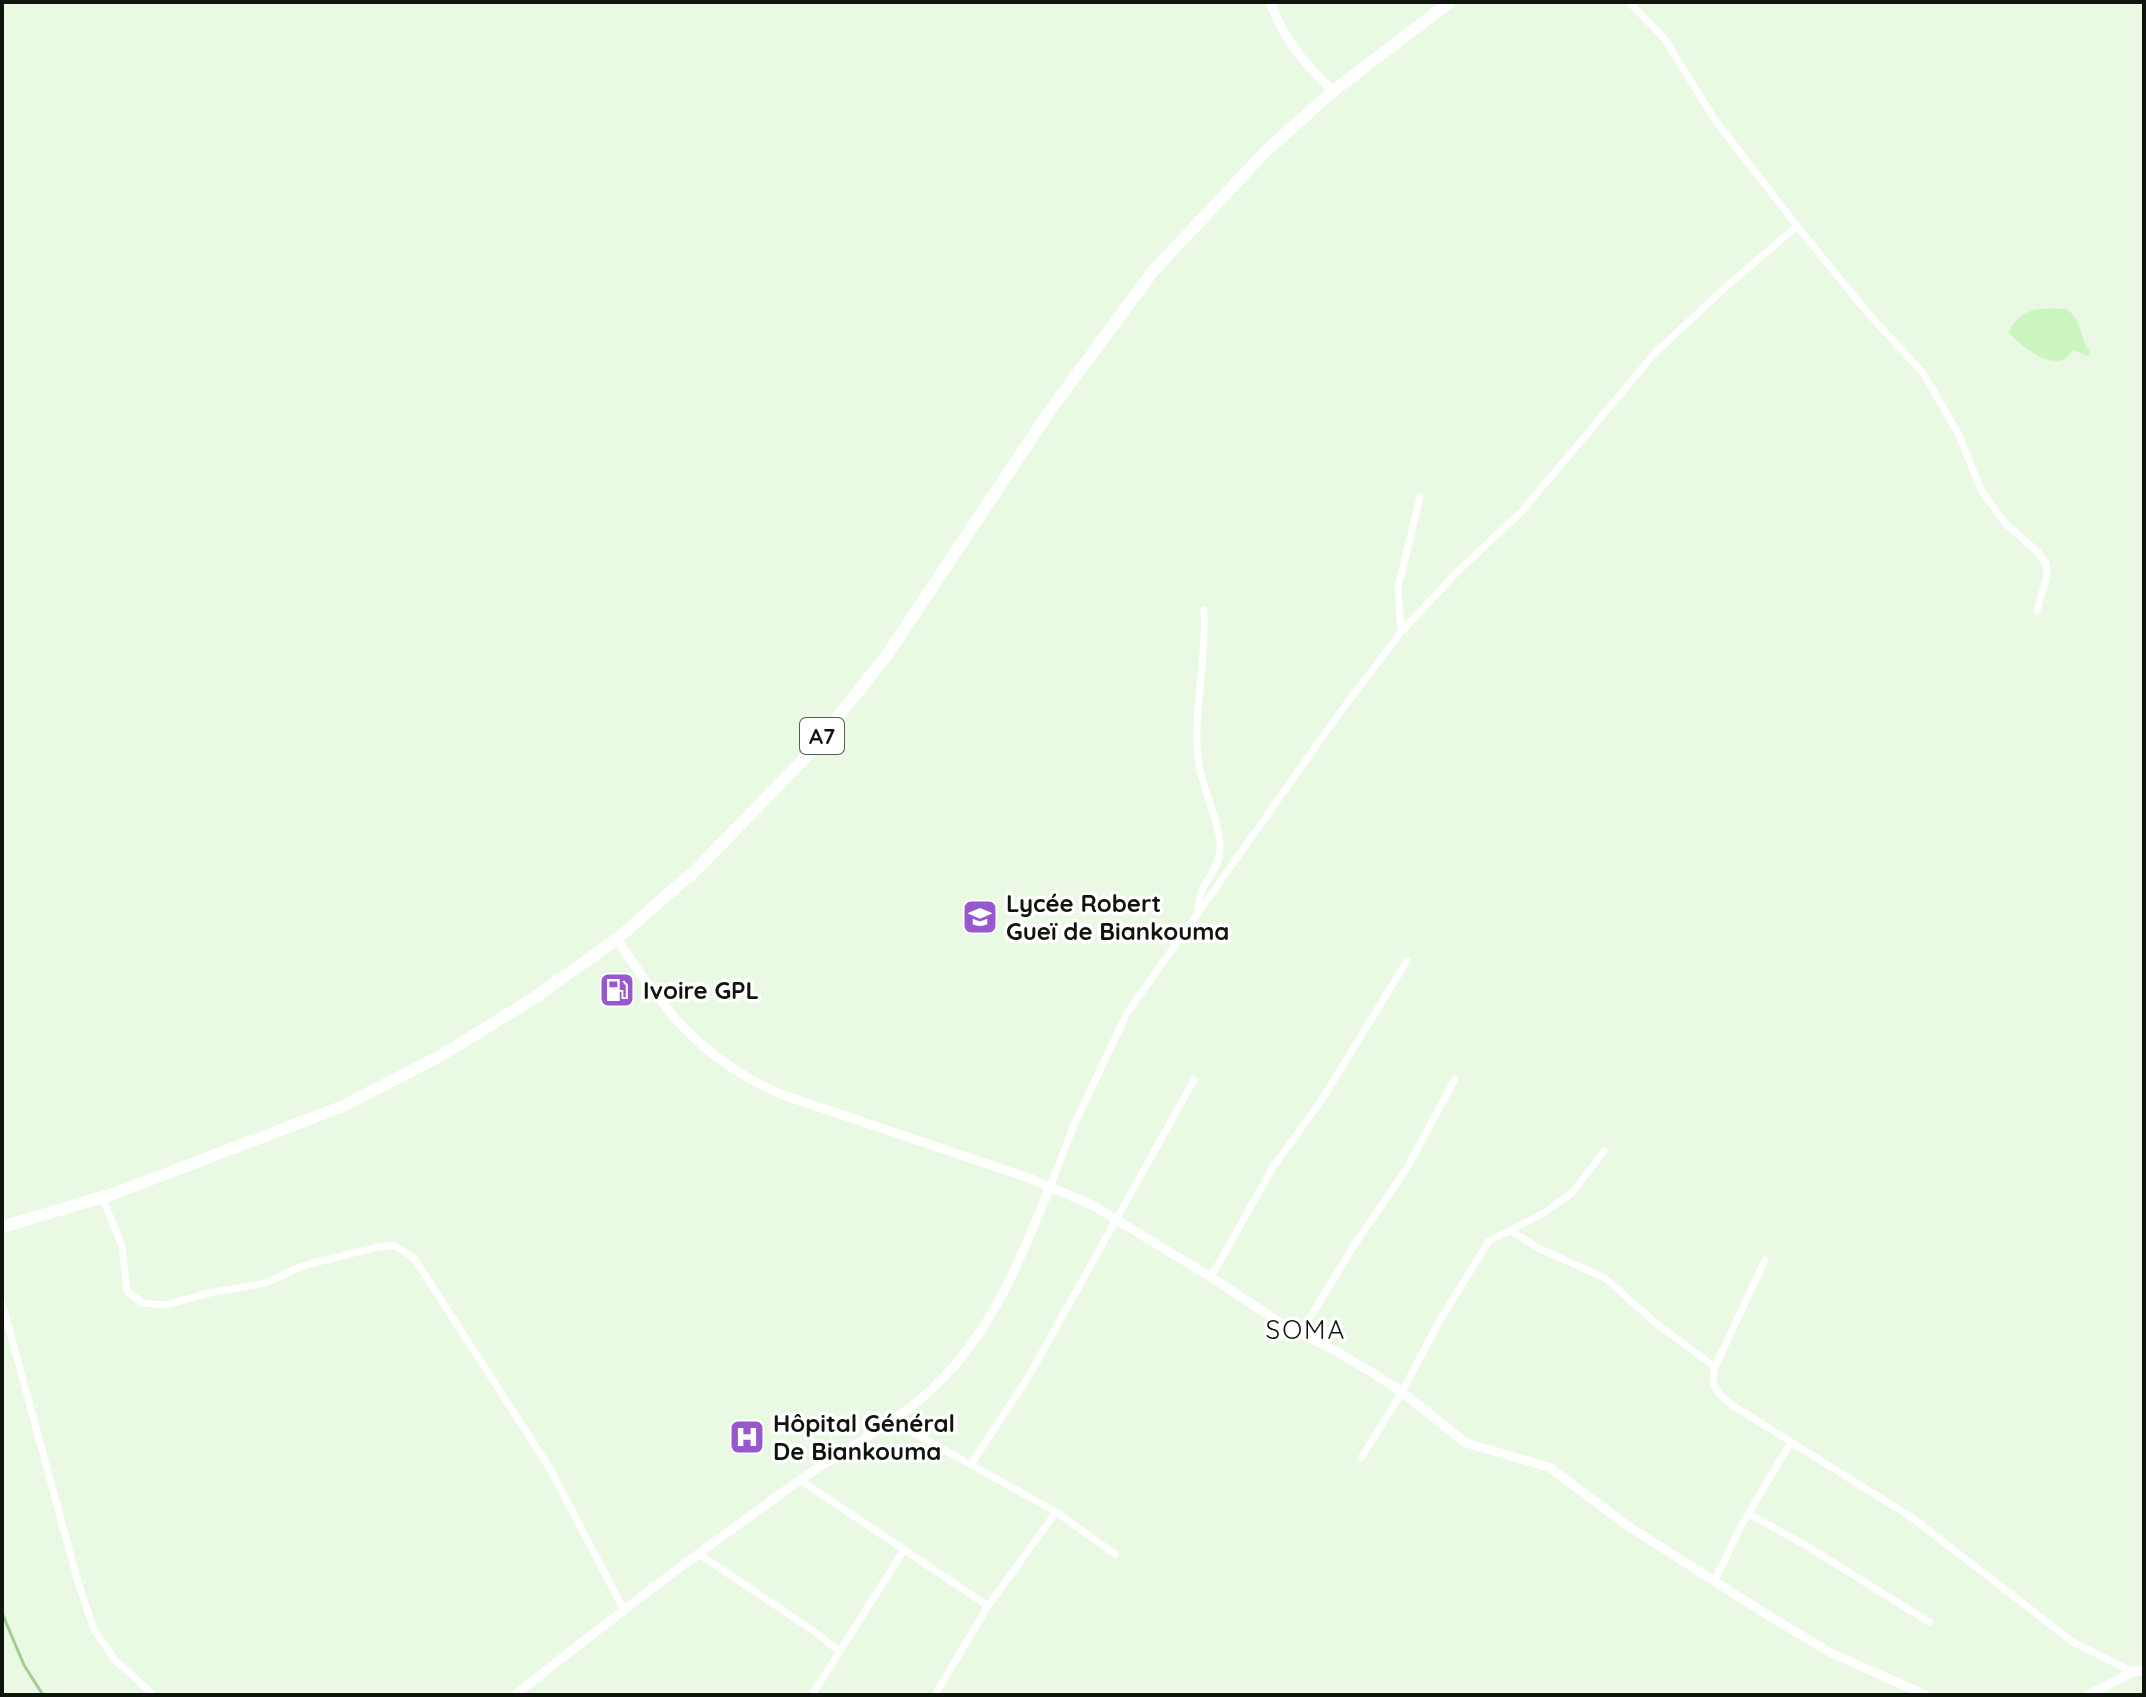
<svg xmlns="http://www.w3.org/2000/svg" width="2146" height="1697" font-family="Quicksand,sans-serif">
<rect width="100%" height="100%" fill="#e9f9e4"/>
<path fill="#ccf4be" d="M2067,309C2085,325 2078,336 2090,352L2088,356L2073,350C2070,353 2068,357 2064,359C2047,368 2018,343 2008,332C2024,306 2039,308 2067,309Z"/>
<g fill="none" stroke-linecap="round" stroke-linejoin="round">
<path stroke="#a3cd94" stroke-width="3" d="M2,1613L24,1665L43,1695"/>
<path stroke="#fff" stroke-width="7" d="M1629,2L1664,38L1715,120L1797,226L1866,311L1923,373L1959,435L1981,490L2005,523L2038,552L2046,564L2047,575L2037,611
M1401,632L1398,587L1420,497
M1197,912C1199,904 1199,895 1203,888C1210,875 1219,865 1220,849C1221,823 1201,787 1198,759C1193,708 1207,660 1204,610
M1050,1187L1074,1125L1127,1013L1338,715L1401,632L1456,573L1522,511L1655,353L1728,285L1797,226
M102,1197L122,1246L127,1291L142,1303L164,1305L214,1292L266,1283L302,1266L378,1247L394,1245L414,1258L549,1467L624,1610
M1511,1231L1538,1248L1605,1278L1658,1325L1715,1367
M1765,1260L1715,1367C1709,1385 1718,1395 1732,1405L1911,1517L2073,1642L2133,1672
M1211,1277L1273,1167L1321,1101L1407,961
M2,1303L78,1582L94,1630L115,1660L154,1695
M1300,1334L1353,1247L1407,1168L1455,1079
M891,1420L1056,1512L1115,1554
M1361,1458L1402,1392L1440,1320L1489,1241L1542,1214L1572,1193L1604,1151
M972,1463L1030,1374L1194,1080
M800,1480L988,1606
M1749,1514L1805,1545L1929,1622
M699,1554L815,1632L840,1652
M1714,1582L1741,1526L1791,1442
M812,1695L904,1550
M935,1695L988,1606L1056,1512"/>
<path stroke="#fff" stroke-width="9" d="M1270,2C1285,41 1303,62 1333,91
M617,939C665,1011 698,1057 780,1094L1029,1178L1092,1205L1211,1277L1285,1326L1336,1351L1371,1372L1402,1392L1466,1443L1549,1467L1628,1526L1769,1616L1833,1654L1926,1695
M515,1695C607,1622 700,1551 796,1483C845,1448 903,1421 944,1377C996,1323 1022,1255 1050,1187
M2088,1695L2133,1672L2144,1670"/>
<path stroke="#fff" stroke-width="12" d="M2,1227L113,1194L341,1107L442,1055L531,1000L617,939L697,869L806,757L887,655L1049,412L1154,270L1267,150L1333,91L1450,2"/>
</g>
<defs>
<symbol id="school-square" viewBox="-11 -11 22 22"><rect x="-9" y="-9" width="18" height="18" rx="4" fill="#9757cd" stroke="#fff"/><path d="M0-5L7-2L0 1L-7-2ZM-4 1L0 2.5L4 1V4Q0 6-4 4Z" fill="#fff"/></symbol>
<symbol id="fuel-square" viewBox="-11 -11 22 22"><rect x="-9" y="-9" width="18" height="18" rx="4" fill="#9757cd" stroke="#fff"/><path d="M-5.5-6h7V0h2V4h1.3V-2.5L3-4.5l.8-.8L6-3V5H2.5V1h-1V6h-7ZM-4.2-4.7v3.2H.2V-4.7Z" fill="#fff"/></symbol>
<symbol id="hospital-square" viewBox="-11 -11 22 22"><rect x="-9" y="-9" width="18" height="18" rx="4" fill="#9757cd" stroke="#fff"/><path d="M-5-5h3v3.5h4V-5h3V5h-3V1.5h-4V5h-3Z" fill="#fff"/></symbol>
</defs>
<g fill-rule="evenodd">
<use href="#school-square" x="960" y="897" width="40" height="40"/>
<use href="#fuel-square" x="597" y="970" width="40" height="40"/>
<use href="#hospital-square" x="727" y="1417" width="40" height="40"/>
</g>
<g text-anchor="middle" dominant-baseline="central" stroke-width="7" stroke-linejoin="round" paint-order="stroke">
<rect fill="#fff" stroke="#575a56" stroke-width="2" x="800" y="718" width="44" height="36" rx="6"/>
<g font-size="22" font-weight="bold" fill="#0f140d">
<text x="822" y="736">A7</text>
</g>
<g font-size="24" font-weight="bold" fill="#0f140d" stroke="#fff" text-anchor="start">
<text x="1006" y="903">Lycée Robert<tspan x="1006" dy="28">Gueï de Biankouma</tspan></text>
<text x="643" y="990">Ivoire GPL</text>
<text x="773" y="1423">Hôpital Général<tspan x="773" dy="28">De Biankouma</tspan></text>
</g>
<g font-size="26" letter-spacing="2" fill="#0f140d" stroke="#fff">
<text x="1306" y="1329">SOMA</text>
</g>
</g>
<rect width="2146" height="1697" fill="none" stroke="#0f140d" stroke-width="8"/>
</svg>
